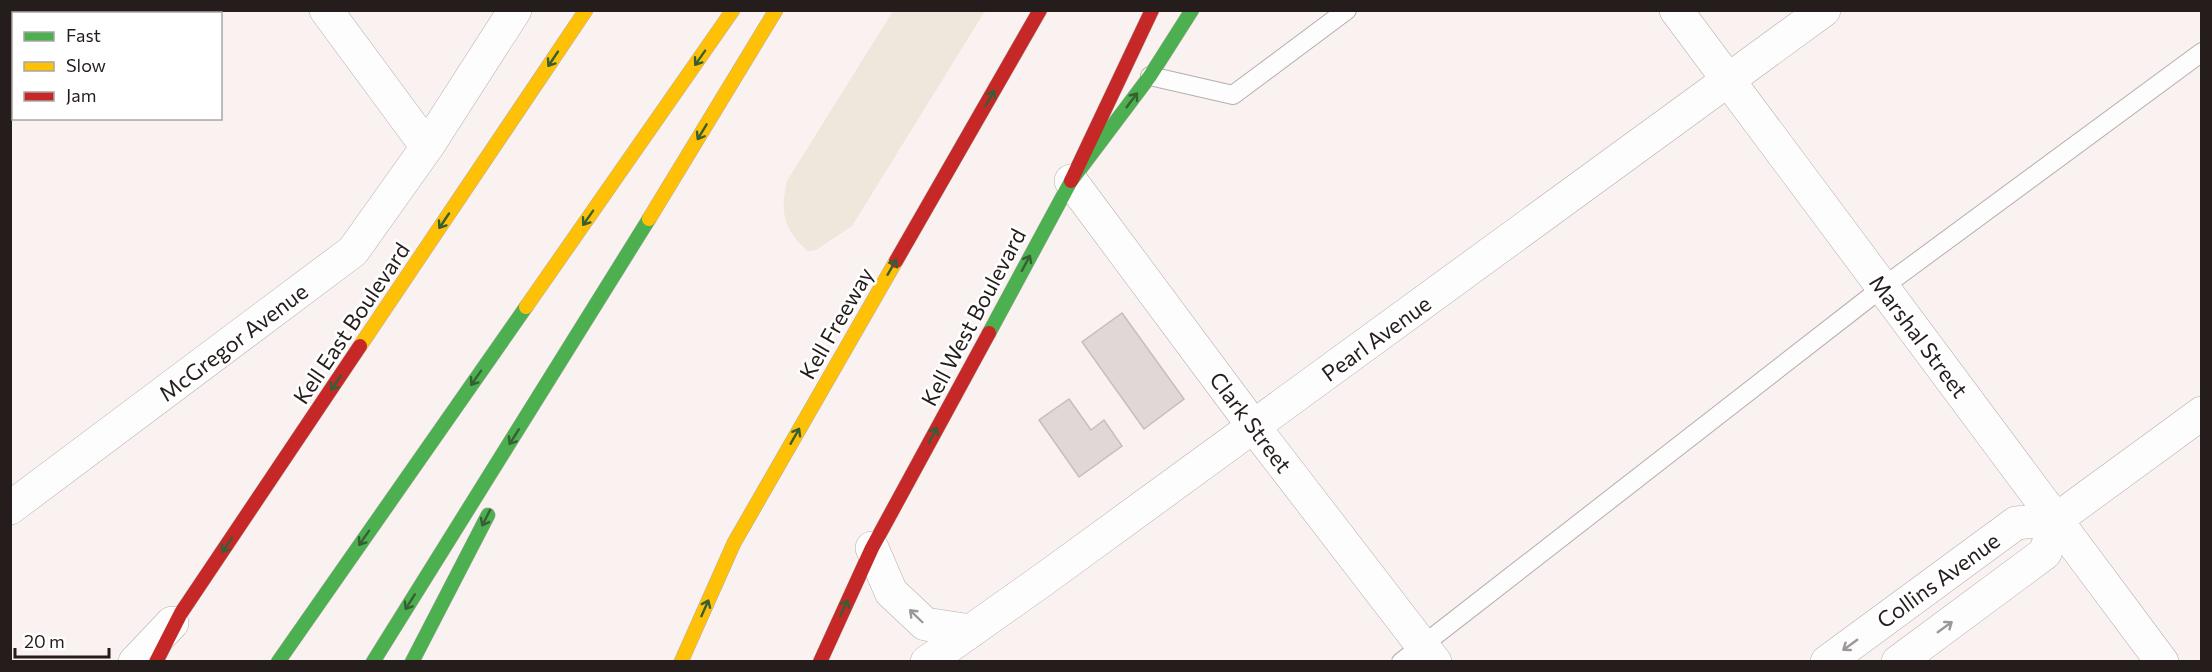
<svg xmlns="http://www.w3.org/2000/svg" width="2212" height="672" font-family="Commissioner,sans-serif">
<rect width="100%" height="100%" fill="#faf2f0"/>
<path fill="#ede8db" d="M893,11H985L852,226L816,250L808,251C783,229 780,212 787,181Z"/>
<path fill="#e1d7d7" stroke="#c6bebe" stroke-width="1.5" d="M1122,313L1184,399L1144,429L1082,342Z
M1069,399L1091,430L1104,420L1122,446L1079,477L1039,420Z"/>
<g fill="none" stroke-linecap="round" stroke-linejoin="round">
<defs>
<path id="lane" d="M1150,76L1233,95L1347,10
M1401,662L1883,287L2202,52"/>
<path id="street" d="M326,10L427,147
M1676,10L2162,662
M1071,181L1254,427L1435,662
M10,508L353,251L427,147L515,10
M872,548L891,592L925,624L971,631
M135,662L172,623
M927,662L1047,577L1824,10
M1827,662L2016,523L2057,519L2202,413
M1898,662L2045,553L2057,519"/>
<path id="fast" d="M989,333L1071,181L1150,76L1192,10
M278,662L526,307
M373,662L649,219
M412,662L488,515"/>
<path id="slow" d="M649,219L776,10
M526,307L733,10
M360,346L586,10
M681,662L734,543L896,261"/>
<path id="jam" d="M1071,181L1152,10
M896,261L1040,10
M156,662L181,613L360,346
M820,662L872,548L989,333"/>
</defs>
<use href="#lane" stroke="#b5aeac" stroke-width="20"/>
<use href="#street" stroke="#b5aeac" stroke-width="34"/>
<use href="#fast" stroke="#b5aeac" stroke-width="15"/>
<use href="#slow" stroke="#b5aeac" stroke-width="15"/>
<use href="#jam" stroke="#b5aeac" stroke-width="15"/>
<use href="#lane" stroke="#fefdfd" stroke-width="18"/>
<use href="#street" stroke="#fefdfd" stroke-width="33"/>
<use href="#fast" stroke="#4caf50" stroke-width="14"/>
<use href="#slow" stroke="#ffc107" stroke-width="14"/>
<use href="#jam" stroke="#c62828" stroke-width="14"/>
</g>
<defs><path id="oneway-shaft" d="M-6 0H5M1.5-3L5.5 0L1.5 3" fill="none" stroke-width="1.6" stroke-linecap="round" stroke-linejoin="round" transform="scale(1.5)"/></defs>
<g stroke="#365f33">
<use href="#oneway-shaft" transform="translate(700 58) rotate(125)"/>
<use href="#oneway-shaft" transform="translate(553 59) rotate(124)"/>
<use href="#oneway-shaft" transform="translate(990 98) rotate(-60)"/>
<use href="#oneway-shaft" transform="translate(1132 100) rotate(-53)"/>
<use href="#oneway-shaft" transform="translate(702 132) rotate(121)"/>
<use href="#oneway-shaft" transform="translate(588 218) rotate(125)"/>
<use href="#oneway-shaft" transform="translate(444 221) rotate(124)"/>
<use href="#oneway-shaft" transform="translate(1026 263) rotate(-62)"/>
<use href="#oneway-shaft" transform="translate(892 267) rotate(-60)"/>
<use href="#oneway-shaft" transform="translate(476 378) rotate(125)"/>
<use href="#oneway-shaft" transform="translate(336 383) rotate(124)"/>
<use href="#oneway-shaft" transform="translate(933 435) rotate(-62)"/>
<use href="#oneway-shaft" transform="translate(795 436) rotate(-60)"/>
<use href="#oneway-shaft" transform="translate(514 437) rotate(122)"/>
<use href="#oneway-shaft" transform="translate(486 518) rotate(117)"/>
<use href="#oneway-shaft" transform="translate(364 538) rotate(125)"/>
<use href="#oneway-shaft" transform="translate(227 545) rotate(124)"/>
<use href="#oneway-shaft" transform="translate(410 602) rotate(122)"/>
<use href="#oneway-shaft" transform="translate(705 608) rotate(-66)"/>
<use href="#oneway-shaft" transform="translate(844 608) rotate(-65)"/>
</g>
<g stroke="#9c9897">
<use href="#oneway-shaft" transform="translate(916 616) rotate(-136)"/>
<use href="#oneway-shaft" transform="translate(1945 627) rotate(-36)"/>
<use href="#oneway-shaft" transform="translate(1850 645) rotate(144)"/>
</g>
<g text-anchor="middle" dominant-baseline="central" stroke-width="5" stroke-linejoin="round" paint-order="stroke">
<g font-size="22" fill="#241d1b" stroke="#fff">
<text transform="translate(973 317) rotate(-62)">Kell West Boulevard</text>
<text transform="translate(351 323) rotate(-56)">Kell East Boulevard</text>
<text transform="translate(836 323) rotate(-60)">Kell Freeway</text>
<text transform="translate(1919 336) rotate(53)">Marshal Street</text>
<text transform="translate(1376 338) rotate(-36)">Pearl Avenue</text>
<text transform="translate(233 342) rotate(-37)">McGregor Avenue</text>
<text transform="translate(1251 422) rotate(53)">Clark Street</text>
<text transform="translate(1938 580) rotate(-36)">Collins Avenue</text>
</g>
</g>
<rect width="2212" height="672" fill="none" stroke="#241d1b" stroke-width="24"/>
<rect x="12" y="12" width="210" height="108" fill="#ffffff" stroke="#a7a5a4" stroke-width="1.5"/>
<rect x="24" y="32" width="30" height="9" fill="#4caf50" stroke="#a7a5a4" stroke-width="1.5"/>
<text x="66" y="42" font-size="18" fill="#241d1b">Fast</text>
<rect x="24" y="62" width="30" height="9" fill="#ffc107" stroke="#a7a5a4" stroke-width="1.5"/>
<text x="66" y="72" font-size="18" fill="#241d1b">Slow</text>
<rect x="24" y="92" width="30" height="9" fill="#c62828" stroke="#a7a5a4" stroke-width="1.5"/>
<text x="66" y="102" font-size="18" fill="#241d1b">Jam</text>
<path d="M15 648v9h94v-9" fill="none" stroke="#241d1b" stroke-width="3"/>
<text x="24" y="648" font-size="18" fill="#241d1b" stroke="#ffffff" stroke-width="4.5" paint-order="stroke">20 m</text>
</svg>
